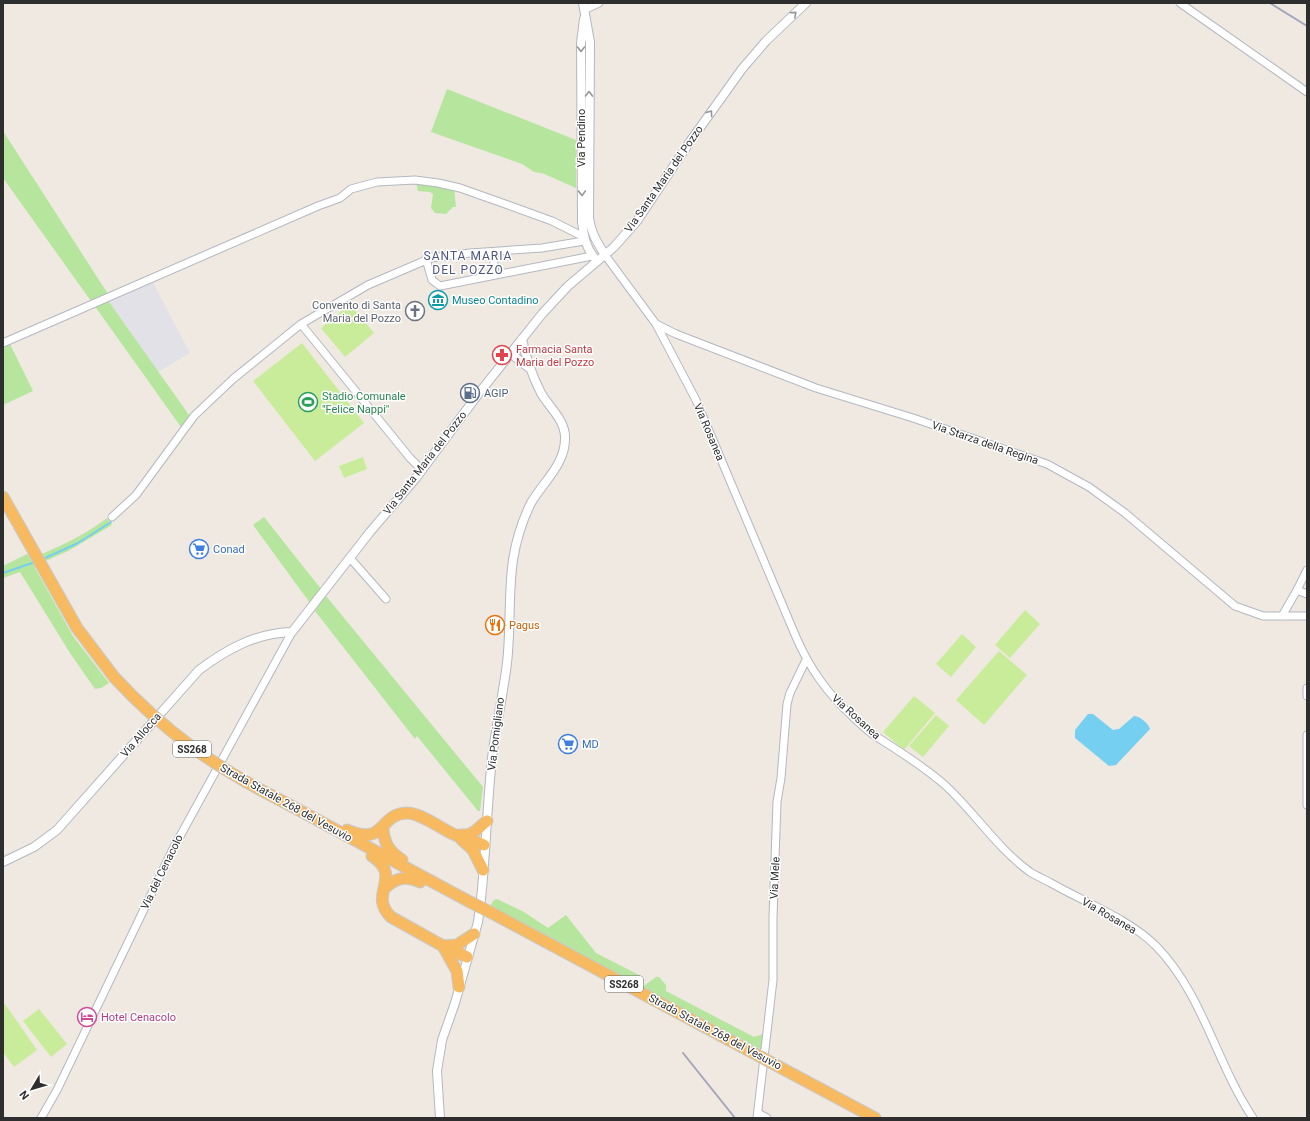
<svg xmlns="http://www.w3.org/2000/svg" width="1310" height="1121" font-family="Roboto,sans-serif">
<rect width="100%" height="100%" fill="#efe9e1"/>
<path fill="#e3e1e8" d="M152,281L190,353L158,372L107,299Z"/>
<path fill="#b6e59e" d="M447,89L576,140V188L542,173L534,172L522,164L431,132Z
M3,131L108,294L91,301L3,178Z
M416,183L454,188L456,207H453L446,214L435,213L431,208L433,194L430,192L418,191Z
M107,299L189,415L181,427L94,305Z
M9,342L33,391L3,405V344Z
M264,517L321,589L310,603L253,525Z
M107,518L112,525L68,551L34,566L73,636L109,683L101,688L95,689L70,653L20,572L3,578V566L27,554L31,559C58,547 84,536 107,518Z
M326,596L483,787L480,811H478L417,736L415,739L315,611Z
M497,899L524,912L548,928L566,915L596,953L639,975L644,981L636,984L490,906L494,900Z
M656,977H659L666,985V991L754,1037L763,1034L765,1037L764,1051L642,987Z"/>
<path fill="#c9ec9a" d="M350,304L374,333L345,357L321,328Z
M302,343L364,423L315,461L253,381Z
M363,457L367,469L344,478L339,466Z
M1025,610L1040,624L1010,658L995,645Z
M962,634L976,647L951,677L936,664Z
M999,651L1027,675L984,725L956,700Z
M914,696L935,713L904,750L883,732Z
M936,715L949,726L923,757L909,746Z
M5,1004L37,1050L14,1067L3,1052V1005Z
M39,1009L67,1044L51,1057L23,1021Z"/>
<path fill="#75cff0" d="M1088,714H1093L1113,730L1119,729L1134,716C1141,717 1148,723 1150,729L1116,765L1109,766L1075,738V730Z"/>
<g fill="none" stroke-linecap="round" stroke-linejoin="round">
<path stroke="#75cff0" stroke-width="2" d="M43,559L78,543L111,522
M3,573L35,562"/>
<defs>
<path id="minor" d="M1180,3L1307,92
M584,10L599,3
M493,252L495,275
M605,255L656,324L696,400L796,637C810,669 827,693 853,717C860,723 866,730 874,735C898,751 924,766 946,786C975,813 997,848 1030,872C1036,876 1044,879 1051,883C1084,902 1129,919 1156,946C1203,994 1216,1063 1253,1118
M426,259L432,280L440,286L592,256
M301,324L410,458L422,470
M656,324L676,334L816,388L913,418L1047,464L1089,487L1125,513L1235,606L1263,616H1307
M3,343L318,206L340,198L351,189L377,182L415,180L438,183L460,188L508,205L552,221L584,237
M112,517L136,495L194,416L233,379L301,324L368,285L431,258L470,253L542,248L584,241
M350,558L386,599
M1297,590L1307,570
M1282,616L1297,590L1307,594
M1307,688V696
M1307,735V805
M758,1113L767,1118
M41,1118L57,1090L173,849L292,632
M757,1118L773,980V917L777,802L781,778L787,704L790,693L806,660"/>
<path id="tertiary" d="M583,3L590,42L589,218C591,233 597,242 605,255
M584,19L581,43L582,222C584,238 586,249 597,261
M510,353L528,367
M3,862L34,847L57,830L199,670C227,649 256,633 292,632L370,532L416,478L479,393L542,314L568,286L614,247L637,221L689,143L742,69L766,41L806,3
M440,1118L437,1071L442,1040L455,1003L478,922L481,899C486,852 487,805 492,758C496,726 503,695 507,663C511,629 508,594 513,560C516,541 522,521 531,503C543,482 566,464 565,437C565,420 549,407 541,393C532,375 526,359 522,339"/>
<path id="trunk" d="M3,497L77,628L114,677
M284,802L470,902
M383,828C384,844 389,851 402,860
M347,830C385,847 379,814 406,813C419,812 440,828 453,834C463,838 474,841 484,845
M460,835C475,836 477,828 487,821
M461,839L473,850L483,870
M372,856C404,877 367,894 391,917L443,946L467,957
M385,888C397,877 406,876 420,882
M490,912L759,1056
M443,946L457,971L459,987
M443,946L457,945L474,934
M772,1063L875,1118"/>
</defs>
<use href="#minor" stroke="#b4b7c1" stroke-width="9"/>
<use href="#tertiary" stroke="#b4b7c1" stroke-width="10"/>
<use href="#trunk" stroke="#c9c9c9" stroke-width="13"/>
<use href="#minor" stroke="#fff" stroke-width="7"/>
<use href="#tertiary" stroke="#fff" stroke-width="8"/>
<use href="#trunk" stroke="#f8ba60" stroke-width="11"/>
<path stroke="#a3a6b8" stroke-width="2" d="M1270,3L1307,26
M683,1053L735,1118"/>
<defs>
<path id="trunk-bridge" d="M114,677C166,733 216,768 284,802
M470,902L490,912
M759,1056L772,1063"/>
</defs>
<use href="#trunk-bridge" stroke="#c9c9c9" stroke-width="13" stroke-linecap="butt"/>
<use href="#trunk-bridge" stroke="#f8ba60" stroke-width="11"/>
</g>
<defs><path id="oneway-chevron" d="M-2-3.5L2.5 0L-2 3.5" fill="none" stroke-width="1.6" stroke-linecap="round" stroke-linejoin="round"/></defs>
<g stroke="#969696">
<use href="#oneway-chevron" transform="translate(794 14) rotate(-42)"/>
<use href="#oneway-chevron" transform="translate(581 49) rotate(90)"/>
<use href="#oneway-chevron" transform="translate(589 94) rotate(-89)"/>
<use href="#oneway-chevron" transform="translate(710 113) rotate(-54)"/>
<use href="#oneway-chevron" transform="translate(582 193) rotate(88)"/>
</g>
<defs>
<symbol id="museum-ring" viewBox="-11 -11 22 22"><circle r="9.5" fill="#fff" stroke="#0f9aa8" stroke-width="1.5"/><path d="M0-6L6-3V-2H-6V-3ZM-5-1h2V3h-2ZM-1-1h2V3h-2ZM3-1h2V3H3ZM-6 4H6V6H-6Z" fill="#0f9aa8"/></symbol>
<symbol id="church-ring" viewBox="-11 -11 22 22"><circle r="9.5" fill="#fff" stroke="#6b7280" stroke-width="1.5"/><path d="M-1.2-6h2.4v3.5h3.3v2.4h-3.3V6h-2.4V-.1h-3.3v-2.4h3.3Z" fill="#6b7280"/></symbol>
<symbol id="pharmacy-ring" viewBox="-11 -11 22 22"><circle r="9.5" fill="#fff" stroke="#e0444e" stroke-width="1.5"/><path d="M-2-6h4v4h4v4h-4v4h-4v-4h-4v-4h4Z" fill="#e0444e"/></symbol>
<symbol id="fuel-ring" viewBox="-11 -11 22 22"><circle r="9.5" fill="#fff" stroke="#5c6f8a" stroke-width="1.5"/><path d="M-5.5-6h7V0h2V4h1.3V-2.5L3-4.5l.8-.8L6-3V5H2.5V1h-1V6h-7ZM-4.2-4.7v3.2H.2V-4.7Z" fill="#5c6f8a"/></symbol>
<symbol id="stadium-ring" viewBox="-11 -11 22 22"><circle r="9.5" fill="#fff" stroke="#2e9e5b" stroke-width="1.5"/><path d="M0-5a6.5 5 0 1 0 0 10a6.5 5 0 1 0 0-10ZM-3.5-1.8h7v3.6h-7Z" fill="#2e9e5b"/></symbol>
<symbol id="supermarket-ring" viewBox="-11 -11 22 22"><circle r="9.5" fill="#fff" stroke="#3f7fe0" stroke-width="1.5"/><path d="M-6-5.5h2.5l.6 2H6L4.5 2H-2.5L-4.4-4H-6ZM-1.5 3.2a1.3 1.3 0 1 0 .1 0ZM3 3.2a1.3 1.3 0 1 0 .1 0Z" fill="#3f7fe0"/></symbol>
<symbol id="restaurant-ring" viewBox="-11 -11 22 22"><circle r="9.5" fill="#fff" stroke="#e8710a" stroke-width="1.5"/><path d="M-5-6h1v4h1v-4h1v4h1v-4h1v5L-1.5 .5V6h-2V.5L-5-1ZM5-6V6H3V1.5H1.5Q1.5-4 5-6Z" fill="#e8710a"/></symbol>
<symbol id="hotel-ring" viewBox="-11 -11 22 22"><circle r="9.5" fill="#fff" stroke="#d1479c" stroke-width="1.5"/><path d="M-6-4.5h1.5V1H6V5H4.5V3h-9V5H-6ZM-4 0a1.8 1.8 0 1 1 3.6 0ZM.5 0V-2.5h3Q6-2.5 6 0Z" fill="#d1479c"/></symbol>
</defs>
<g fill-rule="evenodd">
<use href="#museum-ring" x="427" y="289" width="22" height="22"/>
<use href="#church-ring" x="404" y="300" width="22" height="22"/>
<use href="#pharmacy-ring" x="491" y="344" width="22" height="22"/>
<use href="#fuel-ring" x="459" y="382" width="22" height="22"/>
<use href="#stadium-ring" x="297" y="391" width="22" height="22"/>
<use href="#supermarket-ring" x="188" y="538" width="22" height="22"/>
<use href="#restaurant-ring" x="484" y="614" width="22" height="22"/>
<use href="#supermarket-ring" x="557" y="733" width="22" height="22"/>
<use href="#hotel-ring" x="76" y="1006" width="22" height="22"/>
</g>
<g text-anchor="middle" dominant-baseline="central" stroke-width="3" stroke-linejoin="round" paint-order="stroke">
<g fill="#fff" stroke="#6d6d6d" stroke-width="1">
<rect x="173" y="741" width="38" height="16" rx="3"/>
<rect x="605" y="976" width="38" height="16" rx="3"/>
</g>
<g font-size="10" font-weight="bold" fill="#2e2e2e">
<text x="192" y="749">SS268</text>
<text x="624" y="984">SS268</text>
</g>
<g font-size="11" fill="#2e2e2e" stroke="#fff">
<text transform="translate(581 138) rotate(-90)">Via Pendino</text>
<text transform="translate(664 179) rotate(-55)">Via Santa Maria del Pozzo</text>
<text transform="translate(709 432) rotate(67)">Via Rosanea</text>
<text transform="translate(985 443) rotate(19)">Via Starza della Regina</text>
<text transform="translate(425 463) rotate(-52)">Via Santa Maria del Pozzo</text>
<text transform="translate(856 717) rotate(42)">Via Rosanea</text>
<text transform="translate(496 734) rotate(-83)">Via Pomigliano</text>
<text transform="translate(141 735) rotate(-49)">Via Allocca</text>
<text transform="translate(286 803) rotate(29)">Strada Statale 268 del Vesuvio</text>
<text transform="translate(162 872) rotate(-64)">Via del Cenacolo</text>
<text transform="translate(775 878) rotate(-87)">Via Mele</text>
<text transform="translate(1109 916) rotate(30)">Via Rosanea</text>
<text transform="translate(715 1032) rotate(28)">Strada Statale 268 del Vesuvio</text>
</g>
<g font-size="11" fill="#0d838f" stroke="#fff" text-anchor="start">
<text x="452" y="300">Museo Contadino</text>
</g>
<g font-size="11" fill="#5b616d" stroke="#fff" text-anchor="end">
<text x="401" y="305">Convento di Santa<tspan x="401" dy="13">Maria del Pozzo</tspan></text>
</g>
<g font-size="11" fill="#be3a42" stroke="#fff" text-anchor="start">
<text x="516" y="349">Farmacia Santa<tspan x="516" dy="13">Maria del Pozzo</tspan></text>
</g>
<g font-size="11" fill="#4e5e75" stroke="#fff" text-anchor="start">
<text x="484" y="393">AGIP</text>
</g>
<g font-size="11" fill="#27864d" stroke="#fff" text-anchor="start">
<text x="322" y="396">Stadio Comunale<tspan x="322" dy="13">"Felice Nappi"</tspan></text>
</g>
<g font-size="11" fill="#366cbe" stroke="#fff" text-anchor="start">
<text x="213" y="549">Conad</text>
<text x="582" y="744">MD</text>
</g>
<g font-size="11" fill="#c56008" stroke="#fff" text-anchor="start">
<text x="509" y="625">Pagus</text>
</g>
<g font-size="11" fill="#b23c85" stroke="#fff" text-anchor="start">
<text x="101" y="1017">Hotel Cenacolo</text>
</g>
<g font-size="12" letter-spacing="1" fill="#4d5680" stroke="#fff">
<text x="468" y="256">SANTA MARIA<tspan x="468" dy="14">DEL POZZO</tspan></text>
</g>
</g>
<rect width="1310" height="1121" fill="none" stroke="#2e2e2e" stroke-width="8"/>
<g transform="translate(32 1089) rotate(232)" stroke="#ffffff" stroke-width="3" paint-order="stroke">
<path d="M0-3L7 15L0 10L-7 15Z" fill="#2e2e2e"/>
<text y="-6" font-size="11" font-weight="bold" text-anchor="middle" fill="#2e2e2e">N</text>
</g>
</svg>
